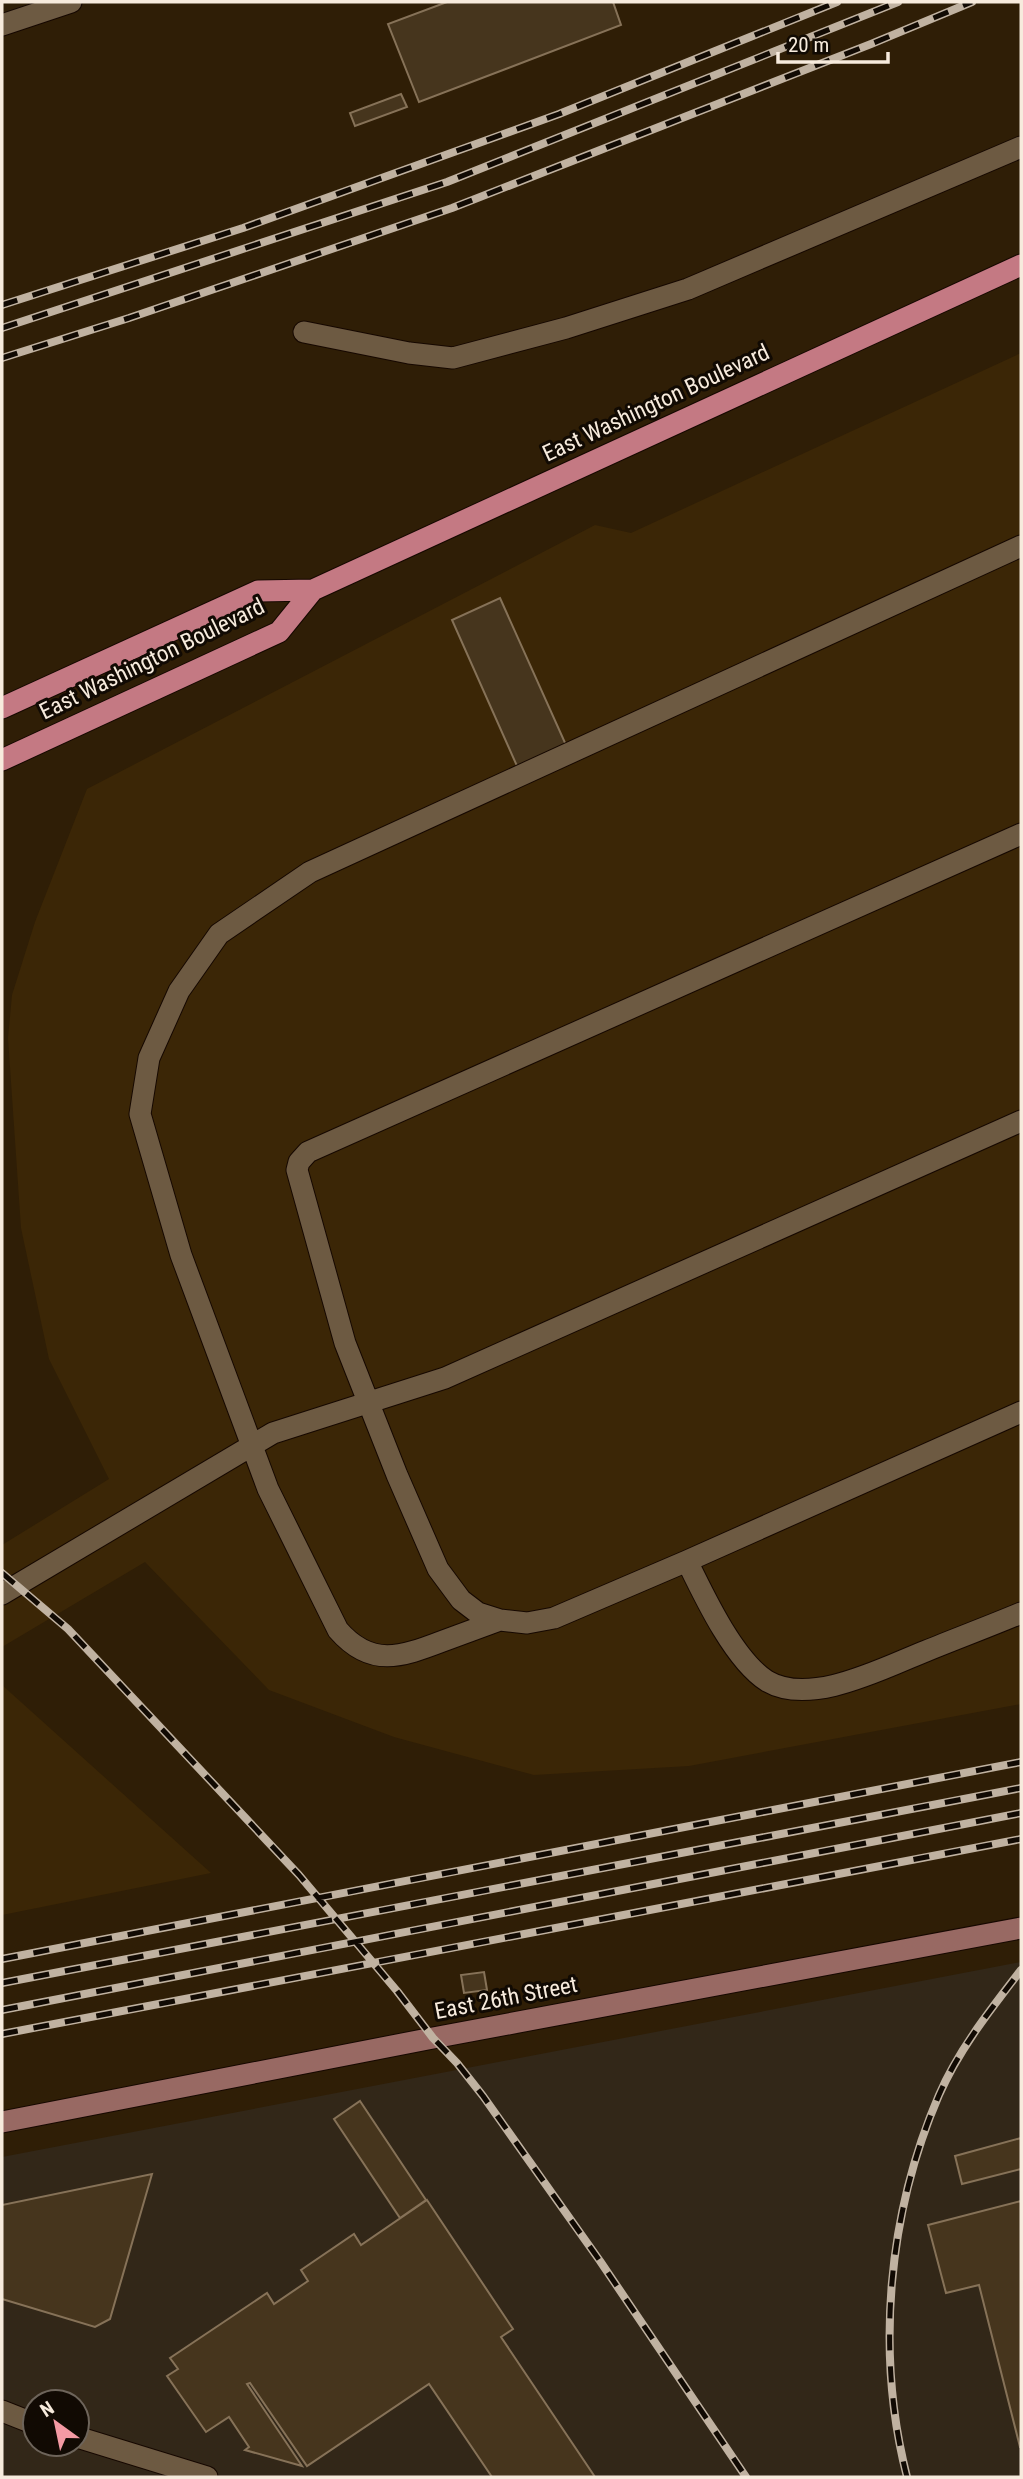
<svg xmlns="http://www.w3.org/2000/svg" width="1023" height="2479" font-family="'Roboto Condensed',sans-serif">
<rect width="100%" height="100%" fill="#2f1e06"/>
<path fill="#322718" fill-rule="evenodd" d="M1021,1962V2477H2V2157ZM35,2402H77V2444H35Z"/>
<path fill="#3b2606" d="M1021,353V1704L689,1766L534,1775L394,1737L269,1690L145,1562L2,1647V1545L109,1479L49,1359L21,1228L8,1038L12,995L35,922L87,789L595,525L631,533Z
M2,1685L211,1873L2,1915Z"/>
<path fill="#46351d" stroke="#867258" stroke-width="2" d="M447,2H613L621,25L419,102L388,24Z
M401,94L407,107L355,126L350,113Z
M500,598L566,745L517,766L452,620Z
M484,1972L487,1990L464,1993L461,1975Z
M360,2101L426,2200L400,2218L334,2119Z
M1021,2138V2169L962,2184L955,2156Z
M152,2174L110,2319L95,2327L2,2299V2205Z
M427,2200L513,2329L501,2337L595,2477H492L429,2384L307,2466L250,2383L247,2384L302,2466L245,2450L249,2447L229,2417L206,2432L167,2376L178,2369L170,2358L267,2293L274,2304L308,2281L301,2270L354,2234L361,2245Z
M1021,2201V2447H1020L979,2285L946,2293L928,2225Z"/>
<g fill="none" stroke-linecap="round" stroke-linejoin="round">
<defs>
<path id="lane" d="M304,332L409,353L453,358L566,328L688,289L1021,147
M1021,834L308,1152L299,1162L297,1170L345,1343L397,1475L438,1569L461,1600L478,1613L500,1620L527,1623L554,1618L687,1561L1021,1412
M687,1561C704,1596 734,1660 767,1681C811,1707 885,1667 926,1651C958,1638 990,1626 1021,1613
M2,1594L273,1433L445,1378L1021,1121
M500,1620C481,1627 462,1634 443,1641C401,1657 371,1668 338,1630L268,1489L181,1255L140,1114L149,1058L179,991L219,934L310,872L1021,546"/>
<path id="street" d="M2,25L71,2
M2,2411L35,2424
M77,2437L207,2477"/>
<path id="secondary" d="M2,2122L433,2038L1021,1928"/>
<path id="primary" d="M2,708L258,591L313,590L1021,265
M2,760L279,632L313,590"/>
</defs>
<use href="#lane" stroke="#160800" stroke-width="23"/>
<use href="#street" stroke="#160800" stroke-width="23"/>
<use href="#secondary" stroke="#160800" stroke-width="23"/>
<use href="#primary" stroke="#160800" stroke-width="23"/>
<use href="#lane" stroke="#6d5a42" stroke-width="21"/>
<use href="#street" stroke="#6d5a42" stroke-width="21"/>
<use href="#secondary" stroke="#986963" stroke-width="21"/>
<use href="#primary" stroke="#c47983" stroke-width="21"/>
<defs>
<path id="rail" d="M2,305L243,228L559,114L837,2
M2,328L447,182L898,2
M2,358L129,318L452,208L871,44L972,2
M2,1573L68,1629L299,1875L397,1991L433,2038L457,2063L483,2096L600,2261L746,2477
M2,1959L1021,1762
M2,1983L1021,1788
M2,2010L1021,1813
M2,2034L1021,1839
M907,2477C875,2352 888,2213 939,2095C959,2049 991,2009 1021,1970"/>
</defs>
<use href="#rail" stroke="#c0b2a1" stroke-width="8"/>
<use href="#rail" stroke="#110a03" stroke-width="5" stroke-dasharray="16" stroke-linecap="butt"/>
</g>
<g text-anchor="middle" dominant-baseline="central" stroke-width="6" stroke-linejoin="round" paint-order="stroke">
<g font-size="23" fill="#f7ebdd" stroke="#110a03">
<text transform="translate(656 403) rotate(-25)">East Washington Boulevard</text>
<text transform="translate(152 659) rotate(-26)">East Washington Boulevard</text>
<text transform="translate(506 1998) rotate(-11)">East 26th Street</text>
</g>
</g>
<rect width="1023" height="2479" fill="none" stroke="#f7ebdd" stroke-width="7"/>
<g transform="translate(56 2423) rotate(327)"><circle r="33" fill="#110a03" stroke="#6d645a" stroke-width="2"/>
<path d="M0-5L12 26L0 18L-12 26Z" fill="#f49aa4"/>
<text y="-10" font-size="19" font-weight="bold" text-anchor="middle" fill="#f7ebdd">N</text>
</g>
<path d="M778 52v10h110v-10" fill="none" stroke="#f7ebdd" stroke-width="3.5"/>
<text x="788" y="52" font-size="21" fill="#f7ebdd" stroke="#110a03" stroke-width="5" paint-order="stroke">20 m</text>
</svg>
